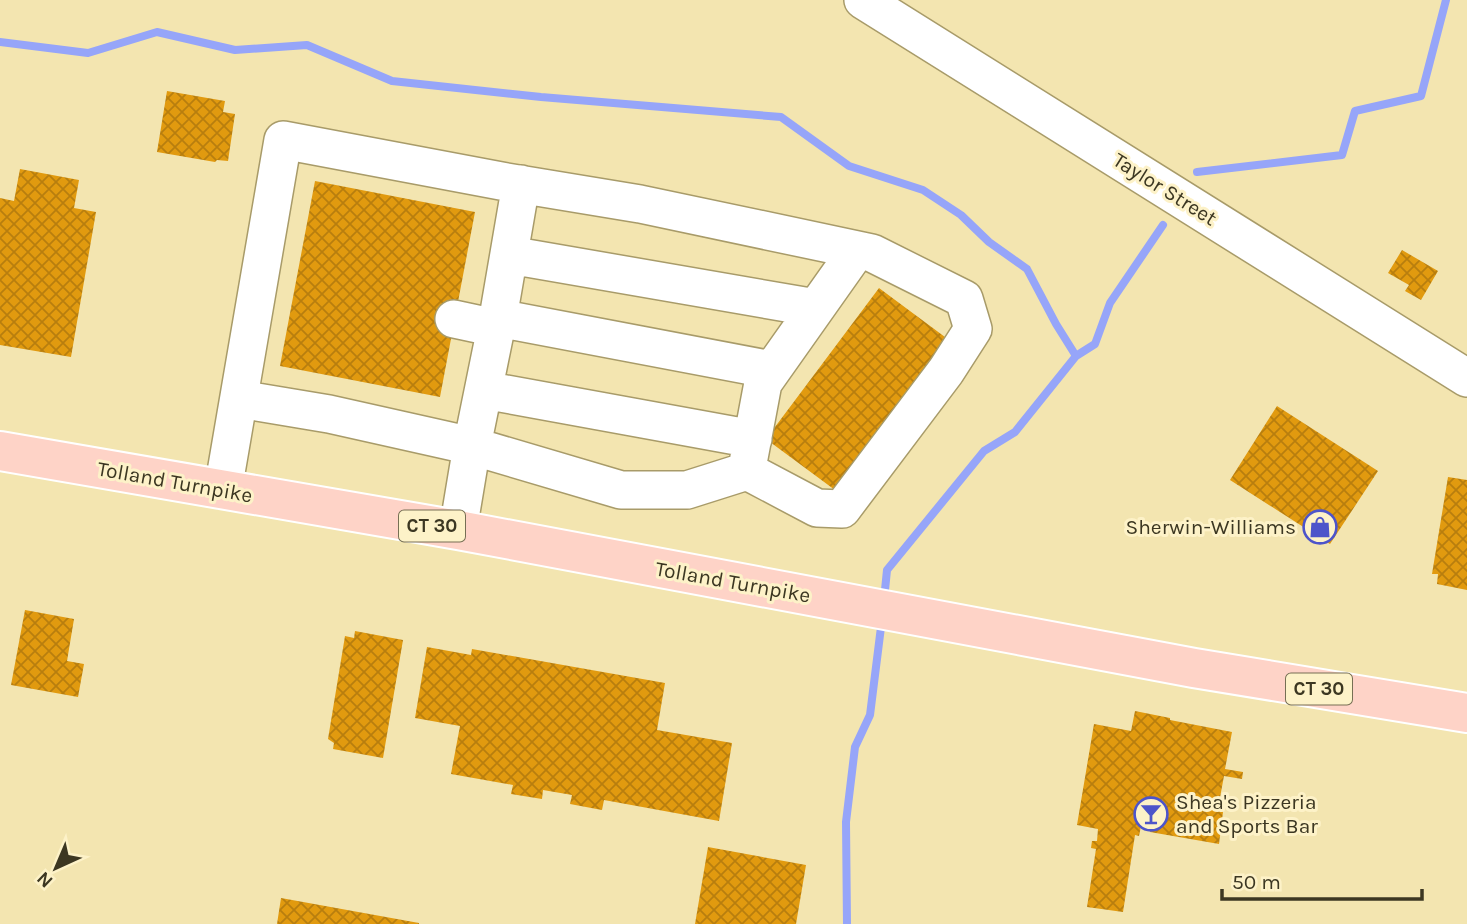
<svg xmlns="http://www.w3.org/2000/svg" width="1467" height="924" font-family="Karla,sans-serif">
<defs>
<pattern id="building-cross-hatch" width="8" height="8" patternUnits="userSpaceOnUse" patternTransform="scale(1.75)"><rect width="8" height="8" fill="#e19a0f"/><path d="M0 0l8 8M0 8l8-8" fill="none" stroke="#b87e0e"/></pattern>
</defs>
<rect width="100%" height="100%" fill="#f3e5b0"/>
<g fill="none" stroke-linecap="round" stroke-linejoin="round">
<path stroke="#96a5f9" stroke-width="8" d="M0,42L88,53L157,32L235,50L307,45L392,81L541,97L781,117L849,166L923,190L961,215L989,242L1027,269L1056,324L1076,356L1015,432L984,451L887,570L884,600
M1197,172L1342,155L1355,111L1421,96L1446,0
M1076,356L1095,344L1110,303L1163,225
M847,924L846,822L855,747L870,715L882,619"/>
</g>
<path fill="url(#building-cross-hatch)" d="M167,91L225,101L223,112L235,114L228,161L217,160L215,162L157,152Z
M20,169L79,180L74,208L96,212L71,357L0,345V198L14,201Z
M315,181L475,212L440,397L280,366Z
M1402,250L1438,271L1421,300L1405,291L1409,285L1388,273Z
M879,288L949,340L839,493L766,439Z
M1277,406L1378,471L1330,544L1230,480Z
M1448,477L1467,480V590L1437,584L1438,574H1432Z
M25,610L74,619L67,661L84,664L78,697L11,685Z
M355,631L403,640L383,758L333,749L334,743L328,739L345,636L354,638Z
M427,647L471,655L472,649L665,683L657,730L732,743L719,821L604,800L602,810L570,804L572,795L543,790L542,799L511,794L513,785L451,774L460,726L415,718Z
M1135,711L1170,718V720L1232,732L1225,769L1243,772L1242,779L1224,776L1219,803L1224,804L1219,844L1150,832L1151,829L1141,826L1139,836L1135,835L1123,912L1087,907L1096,849L1091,848L1092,841H1097L1098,829L1077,825L1094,724L1131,731Z
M708,847L806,865L796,924H695Z
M281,898L419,923V924H277Z"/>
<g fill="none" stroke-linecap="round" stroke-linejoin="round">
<defs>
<path id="minor" d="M863,0L1467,378
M521,184L498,318L772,370
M509,255L816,308
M454,319L496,328
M484,390L753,439
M239,399L329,414L472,446L498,318
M748,463L763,383L857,250
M223,490L283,140L501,181L640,204L872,253L964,299L973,329L946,371L842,509L817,508L747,471L687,490H621L472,446L458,530"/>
<path id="major" d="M0,451L458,530L1194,668L1467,713"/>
</defs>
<use href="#minor" stroke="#a89b69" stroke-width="40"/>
<use href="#major" stroke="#fff" stroke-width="42"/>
<use href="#minor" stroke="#fff" stroke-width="37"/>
<use href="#major" stroke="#fed3c7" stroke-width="38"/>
</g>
<defs>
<symbol id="shop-ring" viewBox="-11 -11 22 22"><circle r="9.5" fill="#fdf2c8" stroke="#4d54ca" stroke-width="1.5"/><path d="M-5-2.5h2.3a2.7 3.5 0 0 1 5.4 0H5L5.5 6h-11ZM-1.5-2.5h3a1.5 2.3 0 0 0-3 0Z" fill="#4d54ca"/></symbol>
<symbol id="bar-ring" viewBox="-11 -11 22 22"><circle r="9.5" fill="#fdf2c8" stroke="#4d54ca" stroke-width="1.5"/><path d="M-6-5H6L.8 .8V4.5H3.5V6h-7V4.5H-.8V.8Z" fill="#4d54ca"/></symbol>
</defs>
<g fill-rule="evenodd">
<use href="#shop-ring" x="1301" y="508" width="38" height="38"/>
<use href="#bar-ring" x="1132" y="795" width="38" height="38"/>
</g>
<g text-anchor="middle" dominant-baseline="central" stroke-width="6" stroke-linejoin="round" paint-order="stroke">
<g fill="#fdf2c8" stroke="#766f54" stroke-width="2">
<rect x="399" y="510.5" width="66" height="31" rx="5"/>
<rect x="1286" y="673.5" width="66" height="31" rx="5"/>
</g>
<g font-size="19" font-weight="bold" fill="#3c3722">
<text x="432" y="526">CT 30</text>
<text x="1319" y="689">CT 30</text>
</g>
<g font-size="21" fill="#3c3722" stroke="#fdf2c8">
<text transform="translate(1165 189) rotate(32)">Taylor Street</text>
<text transform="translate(175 482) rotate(10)">Tolland Turnpike</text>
<text transform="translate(733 582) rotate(10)">Tolland Turnpike</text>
</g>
<g font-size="21" fill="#3c3722" stroke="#fdf2c8" text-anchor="end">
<text x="1296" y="527">Sherwin-Williams</text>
<text x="1176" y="802" text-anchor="start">Shea's Pizzeria<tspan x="1176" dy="24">and Sports Bar</tspan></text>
</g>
</g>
<g transform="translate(56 868) rotate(224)" stroke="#fdf2c8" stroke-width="5" paint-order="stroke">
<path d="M0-5L12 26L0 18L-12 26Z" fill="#3c3722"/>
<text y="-10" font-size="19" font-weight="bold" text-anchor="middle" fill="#3c3722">N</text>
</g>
<path d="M1222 889v10h200v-10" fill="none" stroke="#3c3722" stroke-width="3.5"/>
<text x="1232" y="889" font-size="21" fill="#3c3722" stroke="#fdf2c8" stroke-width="5" paint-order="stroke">50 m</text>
</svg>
